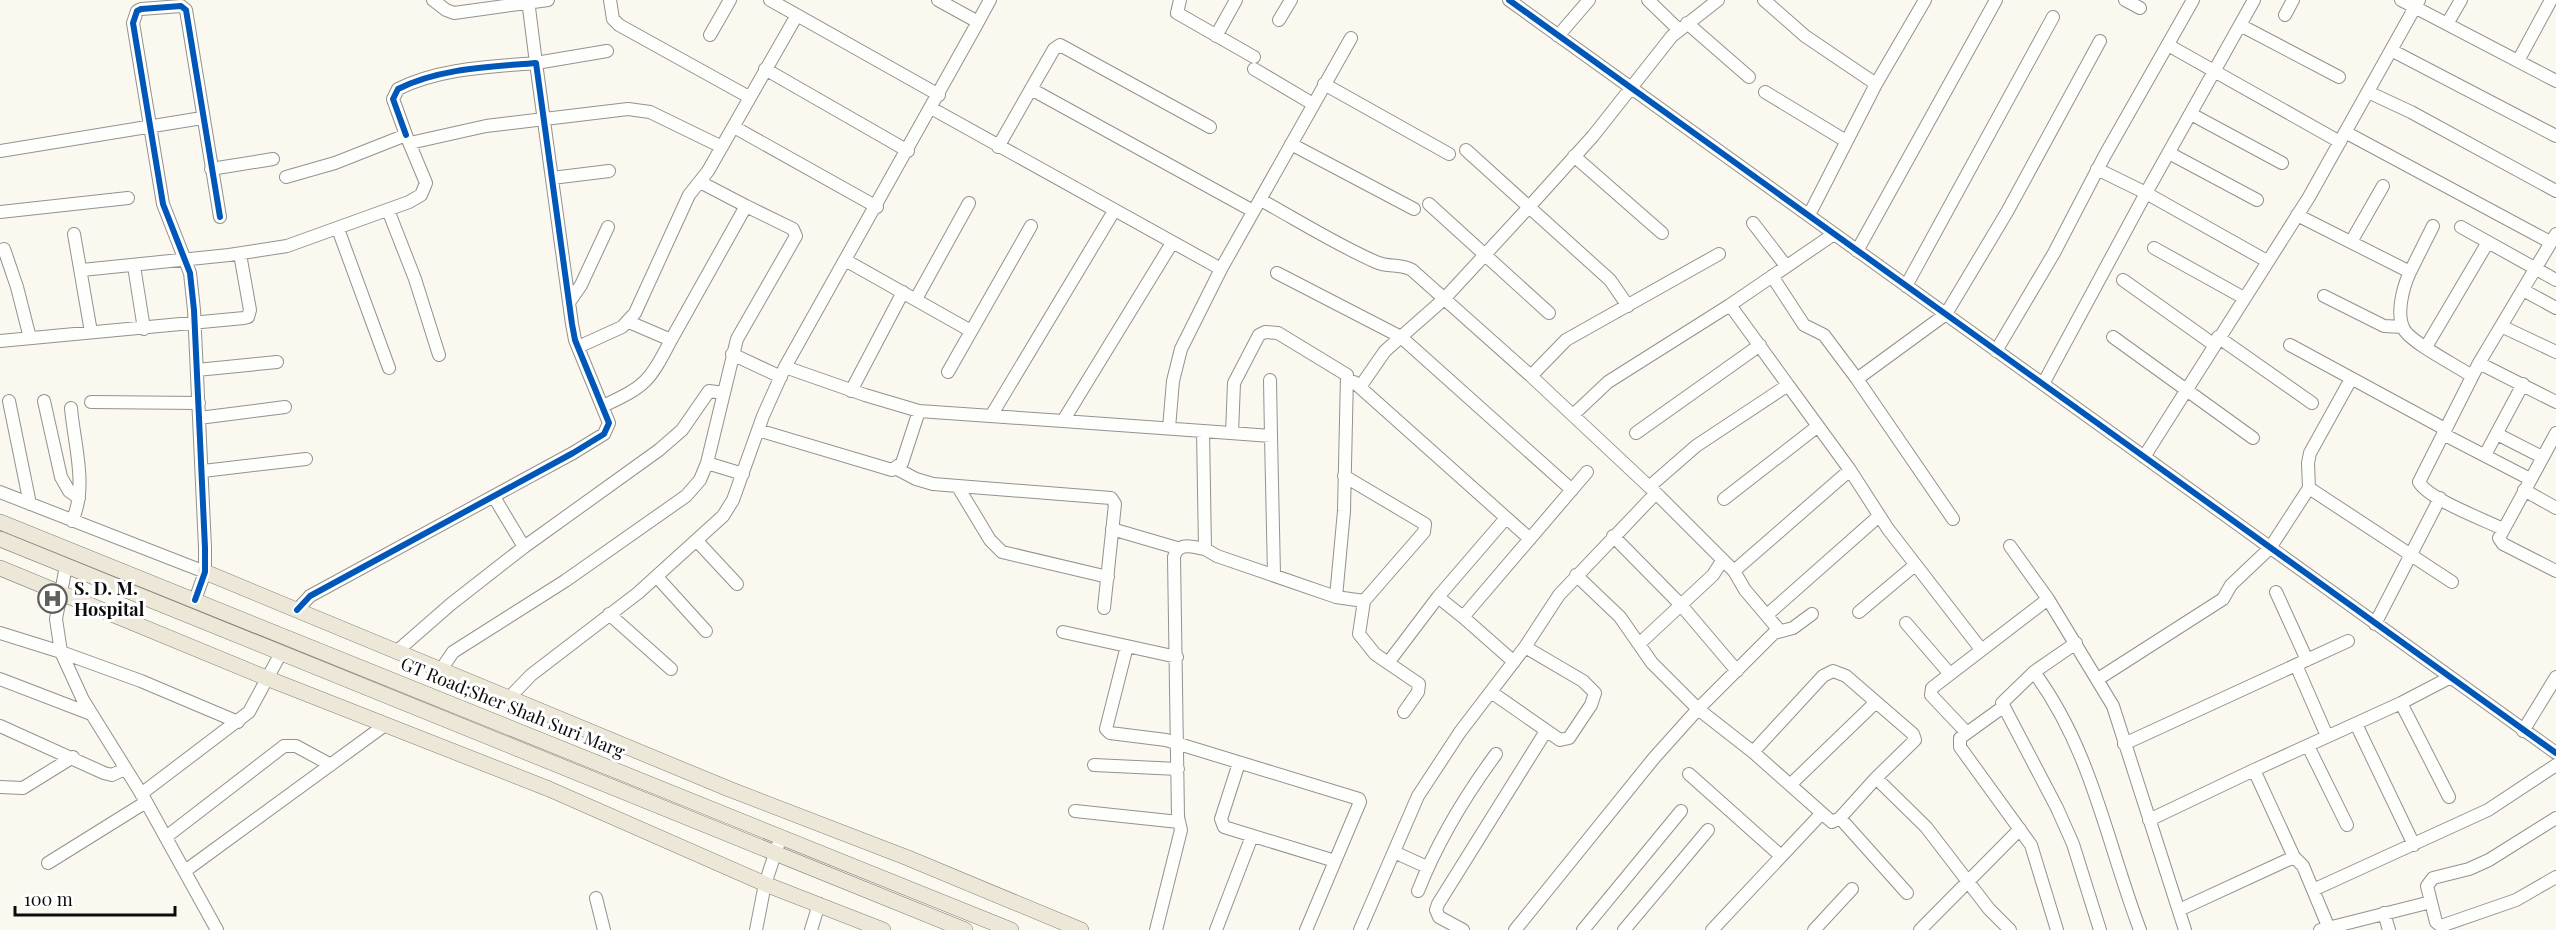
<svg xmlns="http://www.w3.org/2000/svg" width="2556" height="930" font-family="'Playfair Display',serif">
<rect width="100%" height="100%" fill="#faf8ef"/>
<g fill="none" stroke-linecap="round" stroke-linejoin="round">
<defs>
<path id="minor" d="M433,0L446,10L454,13L548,0
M528,0L536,63L607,51
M610,0L613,19L619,25L749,97
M770,0L939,95
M1180,0L1177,13L1254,57
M1509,0L2556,753
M1648,0L1678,29
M1764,0L1805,36L1876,84
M2125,0L2140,8
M2401,0L2556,81
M2285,15L2293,0
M1279,20L1291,0
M978,22L990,0
M1687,23L1749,77
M2447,24L2461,0
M2240,25L2254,0
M710,35L730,0
M1216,36L1236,0
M1558,36L1589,0
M2168,45L2340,142
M2391,50L2556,136
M2518,61L2551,0
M765,69L908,151
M1254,69L1313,104
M1324,84L1449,154
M1031,89L1054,49L1060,45L1210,127
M1765,92L1846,141
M2368,92L2411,112L2556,191
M931,108L1221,269L1351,38
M2191,114L2282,163
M734,127L877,207
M2345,132L2550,242
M410,143L486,126L628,109L650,112L722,147
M1291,144L1414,209
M998,147L1031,89L1253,211
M1466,150L1529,207L1593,136L1672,36L1718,0
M0,151L202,118
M2169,153L2257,200
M1574,156L1662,233
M211,169L273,159
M552,178L609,171
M1261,200C1299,221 1337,245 1376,262C1389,268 1399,263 1412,270L1531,376L1659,496L1734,571L1745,590L1779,630
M1429,204L1549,313
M388,210L415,279L439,355
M0,212L128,198
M1809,215L1876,84L1925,0
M2297,215L2410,272C2403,287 2395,316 2405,331C2414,344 2457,366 2472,376
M1753,223L1786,266
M2461,227L2556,280
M338,229L389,368
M74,234L91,332
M2351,242L2383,186
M1172,243L1063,421L1203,431L1205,549L1217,556L1336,597L1364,601
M2154,248L2244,298
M4,249L17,287L30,338
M1857,251L1996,0
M845,260L971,331
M2267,261L2146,193L2240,25L2339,77
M134,266L144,329
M82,270L229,255L287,246L409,202L421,195L426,183L406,135L335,163L286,177
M2410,272L2433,226
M1277,273L1401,337L1572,490
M1772,276L1804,325L1824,335L1857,379L1953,519
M2123,280L2213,344
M1906,286L2053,17
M2523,290L2556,308
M2324,296L2384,326L2403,327
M916,299L969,203
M570,301L581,285L608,227
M1730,305L1834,234
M629,322L671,340L746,206L700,182
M2501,326L2556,352
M2113,337L2253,438
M2218,337L2312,403
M0,341L244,318L248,317L250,310L240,254
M2290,345L2445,429
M578,347L622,327L635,313L689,195L708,171L797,15
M2426,347L2488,242
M1996,351L2054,253L2105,155L2193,0
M732,354L781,377
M2479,363L2556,402
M785,367L978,22L938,0
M197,370L277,362
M948,372L1031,226
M1531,376L1566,340L1719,254
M1857,379L1946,314L2007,212L2100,41
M1354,382L1530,539
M2043,384L2146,193L2097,169
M1360,387L1385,351L1444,299L1529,207L1610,280L1628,306
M851,391L903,292
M9,401L30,504
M44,401L61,477L69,491L79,498
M91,402L199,403
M603,406C646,386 649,382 671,340
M71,408C74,444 88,487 72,521
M1573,415L1608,382L1730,305L1788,385
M991,416L1114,211
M199,418L285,407
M1169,428L1173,381L1181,349L1221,269
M758,430L892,470L902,463L919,411
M1203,431L1271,436L1270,380
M1232,433L1234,383L1259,335L1265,332L1278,333L1347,375L1344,511L1336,597
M1636,433L1760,345
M2556,433L2499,538L2503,544L2556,571
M2443,434L2530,479
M2497,434L2542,457
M1271,436L1274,575
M2485,455L2523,384
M2144,457L2309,197L2419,0
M707,463L743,474
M897,469L916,479L933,484L1111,498L1115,504L1104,608
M203,471L306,459
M1344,476L1425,524L1424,532L1364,601L1359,634L1375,654L1419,684L1418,692L1404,712
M958,487L990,540L1002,552L1108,577
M1649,487L1696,446L1788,385L1850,470
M2309,488L2308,463L2310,453L2351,379
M2524,490L2556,508
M0,492L205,572
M494,497L524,547
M1724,499L1818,426
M1112,529L1177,548
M2503,529C2485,520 2428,499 2419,482L2479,363L2556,234
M1613,536L1681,605L1737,671
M697,541L737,584
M2010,546L2048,599
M66,566L56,619L61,652L141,681L238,722
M1734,571L1850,470L1888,529L1980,648
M657,577L706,631
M2276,592L2307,660
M1438,597L1463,617
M195,600L205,572V548L194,310L190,273L163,204L133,23L137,11L141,9L181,6L186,10L220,217
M297,610L310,596L573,453L604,434L609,423L575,340L572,324L536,63C490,67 440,68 398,89L393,99L406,135
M1859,612L1915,565
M609,614L671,669
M1767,615L1879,516
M1906,623L1949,673
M2375,624L2440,498
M1063,632L1177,657
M0,633L61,652L83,700L144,798L217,930
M2076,643L2034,672L2002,703L2057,808L2073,844L2100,930
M1639,644L1713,575L1722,561
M1127,646L1106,729L1110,733L1166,740L1359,799L1360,802L1306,930
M396,652L451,604L524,547L659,450L682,430L709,391L724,393
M1514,662L1463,617L1587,472
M1388,663L1438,597L1506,518
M2296,665L2327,736
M440,671L453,652L565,581L686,496L700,480L707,463L737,339L796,236L793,229L746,206
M2034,672C2092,751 2106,840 2140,930
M0,679L91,714
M2098,679L2223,599L2231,585L2270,548L2309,488L2452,582
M1491,692L1560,740L1569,738L1591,705L1595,693L1583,681L1525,647
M509,698L531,675L638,593L723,516L733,500L763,416L785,367L865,395L919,411L1063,421
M2401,703L2449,797
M2003,707L1960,738V747L2031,845L2057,930
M2356,724L2414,845
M0,726L104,773L112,775L125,769
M2523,731L2556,677
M1967,733L1931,695L1932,688L2048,599L2113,706L2185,930
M2124,744L2348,641
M2308,746L2347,825
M1753,752L1823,676L1833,671L1846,676L1913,734L1915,740L1876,778L1840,818L1832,822L1753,752L1698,709L1774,633L1793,628L1812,614
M1239,763L1221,819L1224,827L1335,861
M1094,765L1178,769
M2254,770L2401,703L2449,678
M1689,774L1781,856
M1876,778L1926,827L1989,909L2010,930
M1790,785L1876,702
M0,787L23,788L73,757
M141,794L249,712L281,653
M1075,811L1179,822
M1840,818L1907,893
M2149,820L2254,770L2294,857L2303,866L2328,926
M166,837L284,746H296L331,765
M1394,852L1427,867
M48,863L146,802
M185,871L385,725
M2313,890L2488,810L2556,765
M1418,891C1437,843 1465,796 1496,754
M596,898L604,930
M2431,902L2427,886L2433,878L2469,869L2489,860L2556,818
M2179,910L2294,857
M2384,913L2389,930
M756,930L765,884L778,845
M811,930L819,904
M1156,930L1181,830L1178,817L1174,557C1178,541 1192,547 1205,549
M1216,930L1252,836
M1360,930L1418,796L1460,732L1525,647L1559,595L1656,493
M1463,930L1439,917L1436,910L1438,904L1546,731
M1515,930L1654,758L1698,709L1652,663L1620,617L1576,575
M1583,930L1681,811
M1624,930L1708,830
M1712,930L1821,814
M1814,930L1852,889
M1920,930L2020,829
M2320,930L2431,902L2436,922L2441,926L2516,900L2556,877"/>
<path id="major" d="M0,522L1011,930
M0,539L965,930
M0,568L269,679L549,789L765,884L883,930
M205,572L729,789L908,858L1081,930"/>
</defs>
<use href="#minor" stroke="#93928e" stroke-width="14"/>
<use href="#major" stroke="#80807c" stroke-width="16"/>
<use href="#minor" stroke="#fefefd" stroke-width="12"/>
<use href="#major" stroke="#ece7d6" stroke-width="15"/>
<defs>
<path id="cycleway" d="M1509,0L2556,753
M195,600L205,572V548L194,310L190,273L163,204L133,23L137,11L141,9L181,6L186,10L220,217
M297,610L310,596L573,453L604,434L609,423L575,340L572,324L536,63C490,67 440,68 398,89L393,99L406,135"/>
</defs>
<use href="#cycleway" stroke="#fff" stroke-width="10"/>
<use href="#cycleway" stroke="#0057b8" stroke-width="6"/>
</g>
<defs>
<symbol id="hospital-ring" viewBox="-11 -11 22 22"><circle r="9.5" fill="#fff" stroke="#5f5f5b" stroke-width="1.5"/><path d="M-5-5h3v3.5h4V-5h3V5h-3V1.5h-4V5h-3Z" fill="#5f5f5b"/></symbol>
</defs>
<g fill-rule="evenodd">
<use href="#hospital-ring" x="36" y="582" width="33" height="33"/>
</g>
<g text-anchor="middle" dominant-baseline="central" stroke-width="6" stroke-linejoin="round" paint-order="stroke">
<g font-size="18" font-weight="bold" fill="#0c0c0c" stroke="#fff" text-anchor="start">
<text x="74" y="588">S. D. M.<tspan x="74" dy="21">Hospital</tspan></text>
</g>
<g font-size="18" fill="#0c0c0c" stroke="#fff">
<text transform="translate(513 707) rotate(22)">GT Road;Sher Shah Suri Marg</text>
</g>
</g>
<path d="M15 906v9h160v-9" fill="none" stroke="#0c0c0c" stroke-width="3"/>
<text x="24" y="906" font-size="18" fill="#0c0c0c" stroke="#ffffff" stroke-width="4.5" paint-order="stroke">100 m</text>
</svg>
